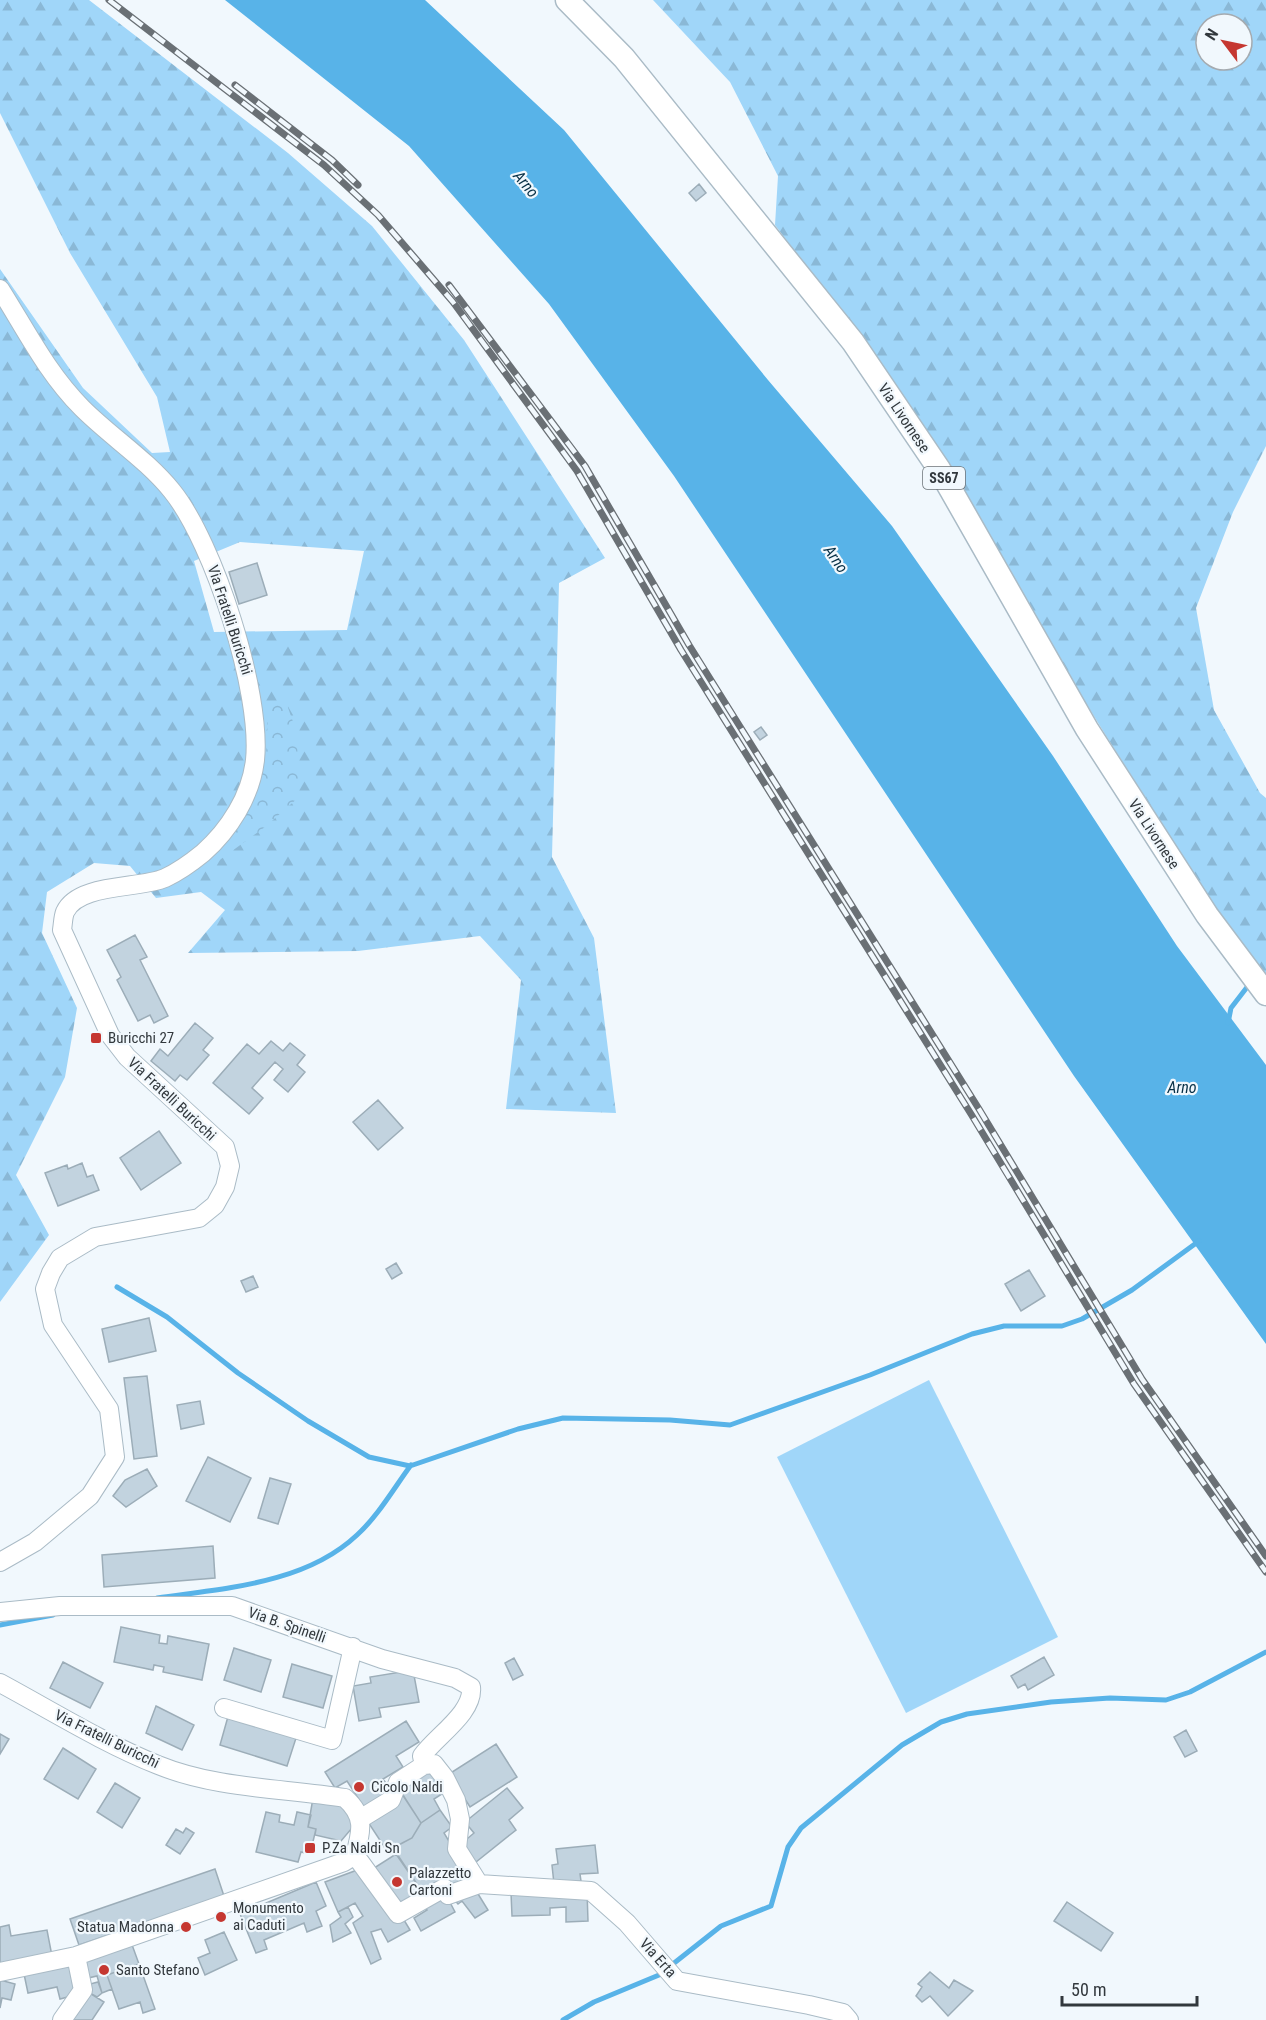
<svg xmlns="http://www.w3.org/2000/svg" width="1266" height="2020" font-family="'Roboto Condensed',sans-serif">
<defs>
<pattern id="forest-firs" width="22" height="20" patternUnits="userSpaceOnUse" patternTransform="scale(1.5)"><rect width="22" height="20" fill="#a0d6f9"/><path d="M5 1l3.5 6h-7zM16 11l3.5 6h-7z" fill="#8ab8d6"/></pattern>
<pattern id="park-crowns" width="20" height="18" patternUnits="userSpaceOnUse" patternTransform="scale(1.5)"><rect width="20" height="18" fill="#a0d6f9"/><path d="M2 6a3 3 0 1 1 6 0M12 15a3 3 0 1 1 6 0" fill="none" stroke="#8ab8d6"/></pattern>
</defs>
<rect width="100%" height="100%" fill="#f1f8fd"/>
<path fill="#a0d6f9" d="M929,1380L1058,1637L906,1713L777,1457Z"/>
<path fill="url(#forest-firs)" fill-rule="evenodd" d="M0,0H89L288,153L372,226L464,340L605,558L559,583L552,857L594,938L616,1113L506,1109L521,980L480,936L358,951L188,953L225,910L201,892L156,898L130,866L94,863L47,892L42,933L77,1008L65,1077L16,1175L49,1235L0,1302V269L83,388L152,453L170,452L157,397L70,253L0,113ZM240,542L364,551L347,630L214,632L194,561Z
M653,0H1266V446L1233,512L1196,608L1214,710L1260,793L1266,798V978L1228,927L1108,739L868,349L775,225L778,176L730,82ZM1206,24H1242V60H1206Z"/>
<path fill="url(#park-crowns)" d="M286,702L297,733L299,797L265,827L195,878C239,822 275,786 266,709Z"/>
<path fill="#58b3e8" d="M225,0H425L564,130L768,380L892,526L1053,756L1177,946L1266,1065V1344L1074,1076L674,476L549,304L409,146Z"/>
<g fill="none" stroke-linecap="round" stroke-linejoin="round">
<path stroke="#58b3e8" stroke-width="5" d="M1228,1023L1231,1008L1251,982
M117,1287L167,1317L238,1373L308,1421L369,1457L410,1466L518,1429L563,1418L670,1420L730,1425L870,1375L972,1334L1004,1326H1062L1082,1319L1132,1290L1199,1241
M157,1598C225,1588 305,1584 357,1535C378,1516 394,1488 411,1465
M0,1625L53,1615
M563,2020L594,2002L659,1975L721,1926L771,1906L788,1847L801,1828L902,1745L941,1722L967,1714L1051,1702L1110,1698L1166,1700L1190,1692L1266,1652"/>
</g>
<path fill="#c2d3df" stroke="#9cadb8" stroke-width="1.5" d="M699,184L706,193L696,201L689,193Z
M257,563L267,595L239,604L229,572Z
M761,727L767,735L760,740L754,732Z
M135,935L147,957L140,960L168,1016L154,1023L150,1015L138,1021L117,980L121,977L107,950Z
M195,1023L213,1038L203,1050L209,1055L187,1080L180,1075L175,1081L151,1061L160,1049L168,1056Z
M271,1041L283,1051L290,1043L305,1055L297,1065L305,1072L288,1092L274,1080L283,1069L275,1062L252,1088L263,1098L249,1114L213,1083L247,1044L259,1054Z
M378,1100L403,1128L378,1150L353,1122Z
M159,1131L181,1163L141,1190L120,1158Z
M82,1163L87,1177L93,1175L99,1190L58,1206L45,1173L67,1165L68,1169Z
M396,1263L402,1273L392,1279L386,1269Z
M1029,1270L1045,1296L1021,1311L1005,1284Z
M253,1276L258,1287L246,1292L241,1281Z
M149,1318L156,1351L109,1362L102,1329Z
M147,1376L157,1456L134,1459L124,1378Z
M200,1401L204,1424L181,1429L177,1405Z
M208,1457L251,1478L230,1522L186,1501Z
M147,1469L157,1486L126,1507L113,1496L125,1480Z
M270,1478L291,1484L278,1524L258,1518Z
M213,1546L215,1578L104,1587L102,1555Z
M121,1627L160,1635L159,1643L167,1644L168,1636L209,1644L202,1680L163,1672L164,1667L154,1665L153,1670L114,1662Z
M234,1648L271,1660L261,1692L224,1680Z
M1044,1657L1054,1675L1028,1690L1025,1684L1018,1688L1011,1676Z
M514,1658L523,1675L513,1680L505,1663Z
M63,1662L103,1683L90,1708L50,1688Z
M292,1664L332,1676L323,1708L283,1697Z
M413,1670L419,1702L379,1708L381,1717L359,1721L353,1686L371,1683L370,1677Z
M156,1706L194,1725L182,1750L146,1733Z
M229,1713L297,1735L287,1766L220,1745Z
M406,1721L419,1742L396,1756L403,1767L383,1779L392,1792L365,1809L347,1781L335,1788L325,1772Z
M1186,1730L1197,1751L1185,1757L1174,1737Z
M0,1734L9,1739L0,1754Z
M496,1744L517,1777L470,1807L449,1774Z
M63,1748L96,1769L78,1799L44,1779Z
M433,1766L448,1790L434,1799L440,1810L421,1823L398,1788Z
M115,1783L140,1798L122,1828L97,1812Z
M507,1788L523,1808L509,1820L516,1830L476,1862L461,1844L474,1833L465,1822Z
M403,1795L421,1823L412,1838L387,1851L366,1819Z
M313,1798L354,1810L352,1828L341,1841L315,1835L316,1829L308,1827Z
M440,1810L452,1827L444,1833L472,1880L448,1891L423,1893L393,1848L412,1838L421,1823Z
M266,1812L280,1815L279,1822L294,1825L297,1812L311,1815L308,1827L316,1829L310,1854L301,1852L298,1862L256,1852Z
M186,1828L194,1833L180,1854L166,1845L176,1829L183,1833Z
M595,1845L598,1873L580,1874L581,1881L554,1884L552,1865L558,1864L556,1849Z
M396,1854L423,1893L398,1908L371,1870Z
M215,1869L224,1896L79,1945L70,1919Z
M360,1869L401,1915L410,1930L388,1942L381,1929L371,1932L381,1959L371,1964L353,1923L363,1916L355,1903L338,1912L325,1882Z
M316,1882L326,1906L316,1911L322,1926L307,1932L304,1923L264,1940L267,1949L256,1953L240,1914Z
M475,1889L488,1910L475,1918L462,1901L458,1904L452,1897Z
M444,1891L455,1912L421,1931L414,1918L427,1910L422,1903Z
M587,1891L588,1921L566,1922V1907L550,1908V1915L512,1916L511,1893Z
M1067,1902L1113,1933L1101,1951L1054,1921Z
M348,1907L353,1917L345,1924L351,1933L333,1942L330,1925L341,1917L338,1912Z
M9,1925L11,1936L47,1930L52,1956L0,1966V1927Z
M224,1932L237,1960L205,1975L198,1958L210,1953L205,1940Z
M131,1942L139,1964L107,1975L112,1989L102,1993L97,1976L88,1978L82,1961Z
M139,1964L155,2009L143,2013L140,2002L119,2009L107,1975Z
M69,1965L75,1995L60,1999L57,1987L28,1993L24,1974Z
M930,1972L949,1988L954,1980L973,1991L948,2016L930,1996L922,2002L916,1996L922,1987L918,1984Z
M0,1980L15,1984L11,2000L2,1998L0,2008Z
M98,1982L102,1993L97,1997L88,1992L90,1984Z
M88,1992L104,2002L92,2020H70Z"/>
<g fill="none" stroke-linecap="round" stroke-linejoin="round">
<defs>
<path id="minor" d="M0,289C26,330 47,373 82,408C111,437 146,459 172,491C214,543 262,693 255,760C251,796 229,830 203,853C192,862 178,872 165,878C140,889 78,883 65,912C63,917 63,924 62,930L110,1035L127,1057L225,1147L230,1166L225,1187L215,1205L199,1218L95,1237L60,1258L51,1273L45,1289L53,1325L109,1409L115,1457L90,1496L35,1542L0,1562
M0,1612L60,1606H232L382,1659L455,1678L471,1687C474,1713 436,1736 422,1756L424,1765
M0,1683C52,1711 103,1743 158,1765C217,1789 283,1788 345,1798C365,1816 362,1830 355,1855L344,1862L76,1956L0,1972
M224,1708L332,1740L353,1647
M360,1819L391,1800L398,1782L424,1765L434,1764L445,1778L456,1800L460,1819L457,1849L479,1884
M355,1855L398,1914L444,1888L448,1895L479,1884L591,1891L627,1923L677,1981L809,2005L843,2013L849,2020
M62,2020L83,1990L76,1956"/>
<path id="major" d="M567,0L624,58L853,342L939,469L1087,729L1207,915L1266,994"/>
</defs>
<use href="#minor" stroke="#aabbc6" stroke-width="20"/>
<use href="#major" stroke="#aabbc6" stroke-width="25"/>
<use href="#minor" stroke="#fff" stroke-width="18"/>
<use href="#major" stroke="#fff" stroke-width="22"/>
<defs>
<path id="rail" d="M109,0L324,165L378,215L453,302L577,471L681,650L971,1114L1134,1384L1266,1572
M235,85L332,160L358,185
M449,285L585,466L689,645L979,1109L1142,1379L1266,1556"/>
</defs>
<use href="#rail" stroke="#6a7075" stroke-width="7"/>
<use href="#rail" stroke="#f1f8fd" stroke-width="4.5" stroke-dasharray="14" stroke-linecap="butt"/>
</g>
<g fill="#c53731" stroke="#f1f8fd" stroke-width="2">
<rect x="90" y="1032" width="12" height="12" rx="3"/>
<circle cx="359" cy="1787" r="6"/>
<rect x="304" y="1842" width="12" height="12" rx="3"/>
<circle cx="397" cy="1882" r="6"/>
<circle cx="221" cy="1917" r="6"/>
<circle cx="186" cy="1927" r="6"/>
<circle cx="104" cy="1970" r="6"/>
</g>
<g text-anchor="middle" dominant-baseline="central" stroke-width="4.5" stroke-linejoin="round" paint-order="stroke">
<rect fill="#f1f8fd" stroke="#6b7277" stroke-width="1.5" x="923" y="467" width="42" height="22" rx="4.5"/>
<g font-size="14" font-weight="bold" fill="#32383d">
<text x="944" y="478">SS67</text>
</g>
<g font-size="15" fill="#32383d" stroke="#f1f8fd">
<text transform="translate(904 418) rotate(56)">Via Livornese</text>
<text transform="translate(230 620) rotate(72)">Via Fratelli Buricchi</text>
<text transform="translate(1154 834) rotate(57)">Via Livornese</text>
<text transform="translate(172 1099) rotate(43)">Via Fratelli Buricchi</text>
<text transform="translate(287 1625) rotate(19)">Via B. Spinelli</text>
<text transform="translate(107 1739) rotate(26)">Via Fratelli Buricchi</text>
<text transform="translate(658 1958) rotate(48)">Via Erta</text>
</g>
<g font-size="15" fill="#32383d" stroke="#f1f8fd" text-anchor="start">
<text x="108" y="1038">Buricchi 27</text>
<text x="371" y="1787">Cicolo Naldi</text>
<text x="322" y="1848">P.Za Naldi Sn</text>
<text x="409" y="1873">Palazzetto<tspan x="409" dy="17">Cartoni</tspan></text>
<text x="233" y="1908">Monumento<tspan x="233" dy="17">ai Caduti</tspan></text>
<text x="174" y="1927" text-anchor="end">Statua Madonna</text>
<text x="116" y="1970">Santo Stefano</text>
</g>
<g font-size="16" font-style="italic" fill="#073046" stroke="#f1f8fd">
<text transform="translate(526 184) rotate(50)">Arno</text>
<text transform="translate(836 559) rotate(55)">Arno</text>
<text x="1182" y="1087">Arno</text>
</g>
</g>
<g transform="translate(1224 42) rotate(302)"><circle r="28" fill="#f1f8fd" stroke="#a5abb0" stroke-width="1.5"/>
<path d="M0-4.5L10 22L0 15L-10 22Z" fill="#c53731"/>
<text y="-9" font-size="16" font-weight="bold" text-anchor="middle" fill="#32383d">N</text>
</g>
<path d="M1062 1996v9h135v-9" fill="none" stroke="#32383d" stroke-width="3"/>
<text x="1071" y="1996" font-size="18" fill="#32383d" stroke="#f1f8fd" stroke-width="4.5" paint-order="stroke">50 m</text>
</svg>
